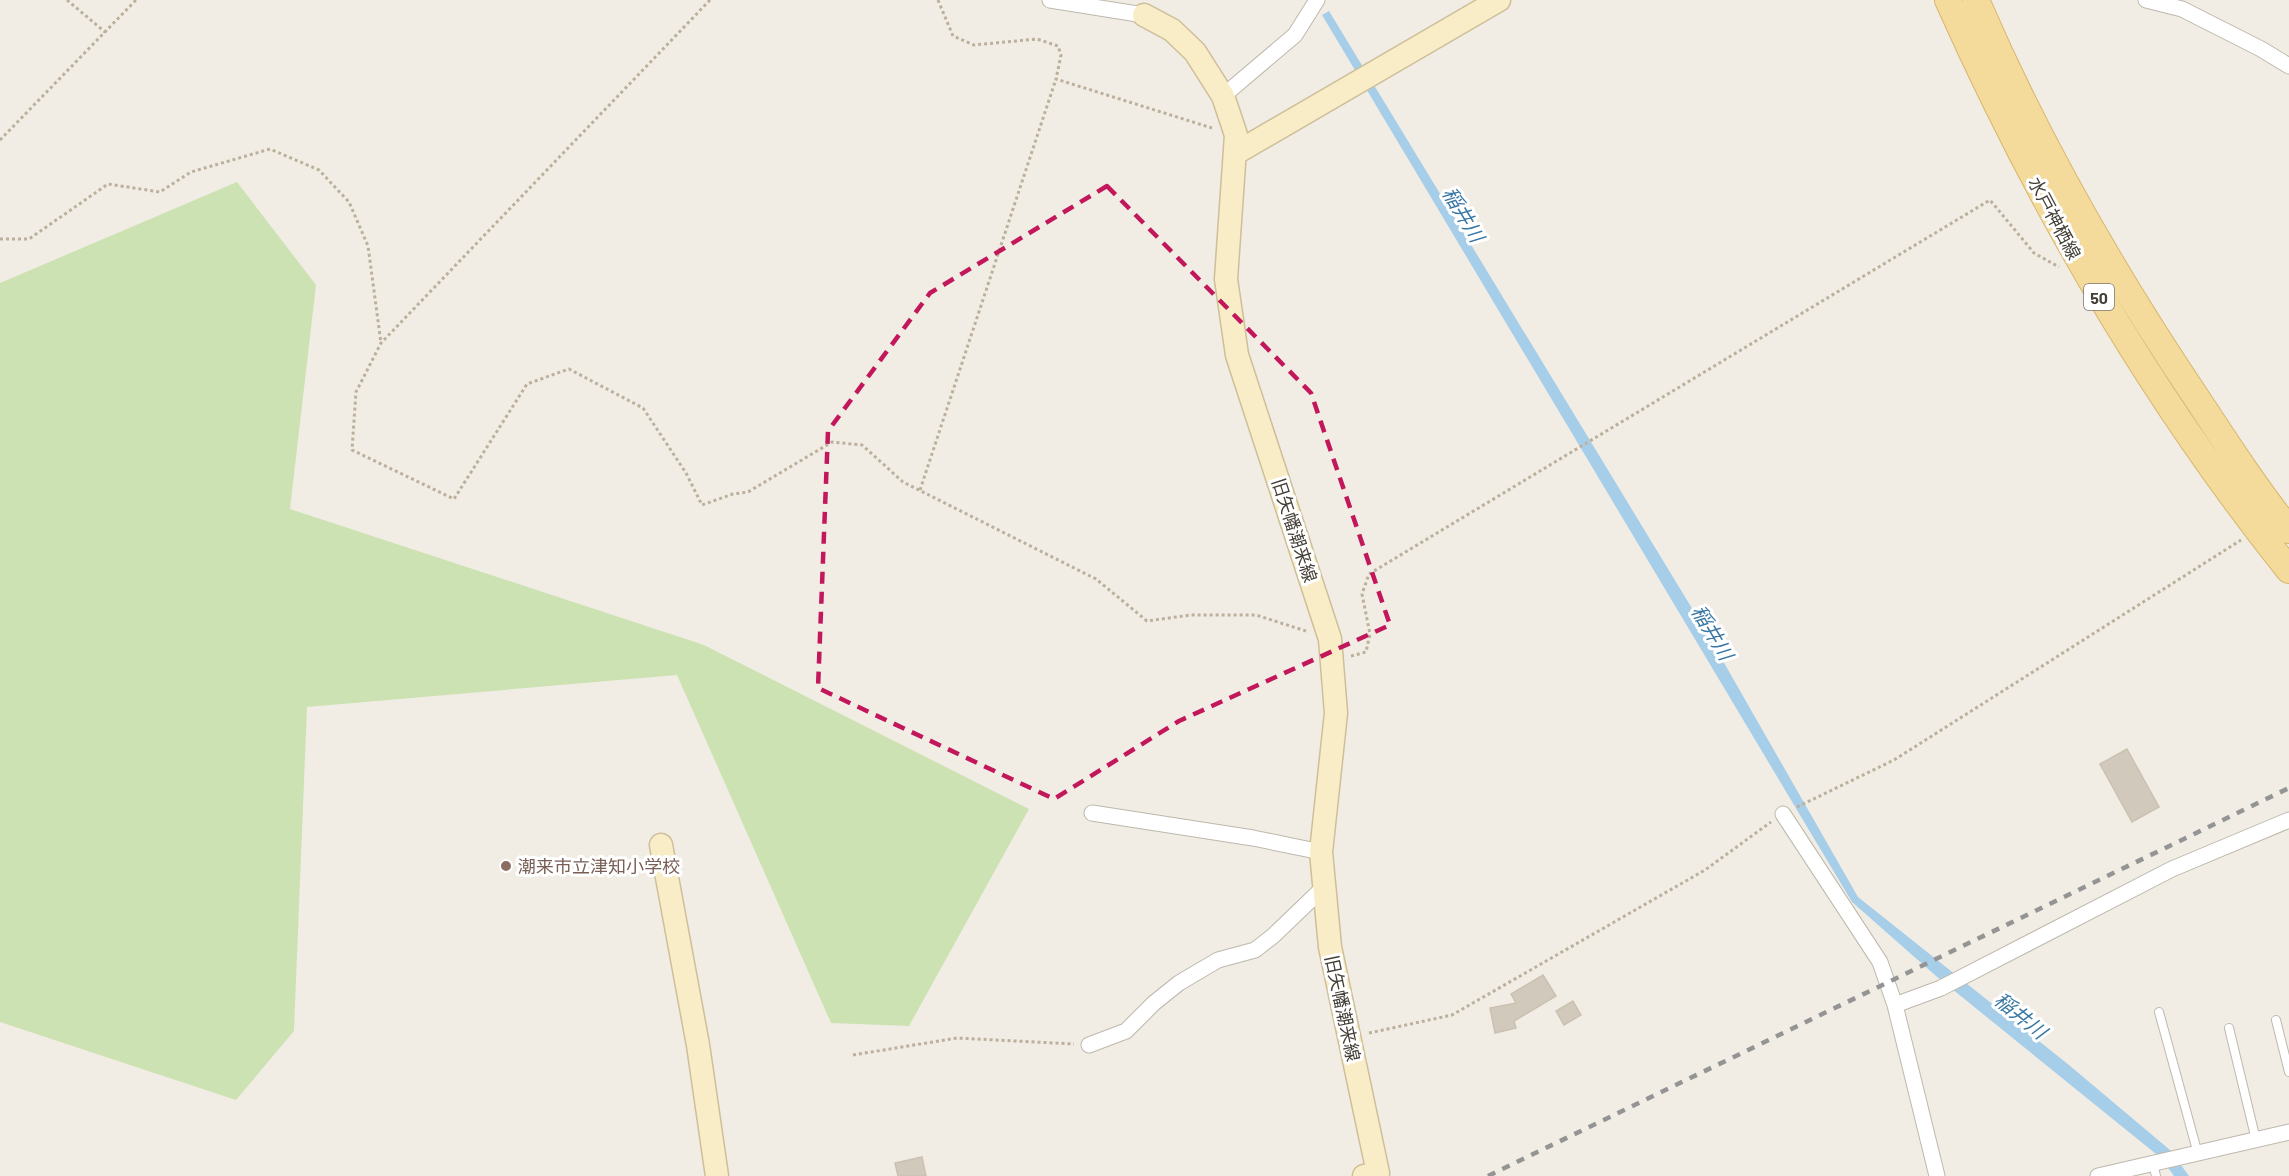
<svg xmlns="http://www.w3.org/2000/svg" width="2289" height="1176" font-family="Barlow,'Noto Sans JP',sans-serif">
<rect width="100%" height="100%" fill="#f1ede5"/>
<path fill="#cce2b2" d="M237,182L316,285L290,509L704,645L1029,809L909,1026L831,1023L677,675L307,707L294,1031L236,1100L0,1022V283Z"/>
<path fill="#a7cee9" d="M1329,11L1707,633L1858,897L2069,1065L2170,1150L2189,1176H2174L2161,1158L1936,976L1852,902L1322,15Z"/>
<path fill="#d1c9bc" stroke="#cbc1b0" stroke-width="1.5" d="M2127,749L2159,807L2132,822L2100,764Z
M1543,975L1556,996L1514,1021L1516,1028L1495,1033L1490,1008L1516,1003L1511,994Z
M1573,1001L1581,1015L1564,1025L1556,1011Z
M922,1157L926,1176H898L895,1163Z"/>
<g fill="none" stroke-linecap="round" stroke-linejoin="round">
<defs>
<path id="lane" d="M2159,1012L2198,1154
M2276,1020L2289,1072
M2229,1028L2256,1140
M2153,1164L2156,1176"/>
<path id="street" d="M1050,0L1144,15
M2146,0L2182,9L2261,49L2289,66
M1223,96L1295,35L1317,0
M1092,813L1253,838L1321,852
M1783,814L1880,962L1895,1005
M1089,1045L1126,1031L1154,1003L1179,983L1218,960L1255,950L1273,936L1324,887
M1937,1176L1895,1005L1941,988L2172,869L2289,820
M2098,1176L2289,1132"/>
<path id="secondary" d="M1144,15L1172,30L1195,52L1223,96L1236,135L1226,279L1237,355L1330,639L1336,713L1321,852L1330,947L1378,1173L1364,1176
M1236,153L1499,0
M661,845L698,1045L717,1176"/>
<path id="primary" d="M1948,0C2039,204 2150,396 2289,570
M1976,0C2036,140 2113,274 2198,400C2227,444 2256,489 2289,530"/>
</defs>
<use href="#lane" stroke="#beb8ac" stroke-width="10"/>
<use href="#street" stroke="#beb8ac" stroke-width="17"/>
<use href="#secondary" stroke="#cdbf99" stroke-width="25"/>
<use href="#primary" stroke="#d7b76d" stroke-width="28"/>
<path stroke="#bcb09c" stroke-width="3" stroke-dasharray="3 3" stroke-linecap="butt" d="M67,0L105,32
M710,0L381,343L356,392L352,450L454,499L527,384L569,369L643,408L686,473L702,505L733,494L748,492L832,442L862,445L903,482L1096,579L1147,621L1191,615H1256L1306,631
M938,0L953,36L974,45L1037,39L1058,46L1061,55L1056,79L1212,128
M0,140L136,0
M0,239H29L108,184L160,192L191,172L270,149L319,170L349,202L368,246L381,343
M920,490L1056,79
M1351,656L1366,652L1370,634L1362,594L1369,574L1990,200L2034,253L2059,267
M1797,807L1894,760L2241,540
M1369,1033L1452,1015L1705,870L1771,822
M853,1055L957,1038L1074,1044"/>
<use href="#lane" stroke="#fff" stroke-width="8"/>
<use href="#street" stroke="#fff" stroke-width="15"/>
<use href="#secondary" stroke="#f9edc7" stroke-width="22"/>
<use href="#primary" stroke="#f4da9b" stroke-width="26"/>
<path stroke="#949494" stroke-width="4.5" stroke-dasharray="8 8" stroke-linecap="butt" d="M1488,1176L2289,788"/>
</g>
<path fill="none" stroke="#c2185b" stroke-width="4.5" stroke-dasharray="12 8" stroke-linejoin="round" d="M1107,186L1311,393L1390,625L1179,721L1054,799L818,688L828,431L930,293Z"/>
<circle fill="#8d6e63" stroke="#fff" stroke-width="2" cx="506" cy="866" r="6"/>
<g text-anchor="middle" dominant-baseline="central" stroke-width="6" stroke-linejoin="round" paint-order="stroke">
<rect fill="#fff" stroke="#7b7872" stroke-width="1.5" x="2084" y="284" width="30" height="26" rx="4.5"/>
<g font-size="16" font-weight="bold" fill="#433e36">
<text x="2099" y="297">50</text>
</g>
<g font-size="18" fill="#433e36" stroke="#fff">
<text transform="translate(2055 218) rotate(62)">水戸神栖線</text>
<text transform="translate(1295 530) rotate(72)">旧矢幡潮来線</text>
<text transform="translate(1343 1008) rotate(78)">旧矢幡潮来線</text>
</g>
<g font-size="18" fill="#785e54" stroke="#fff" text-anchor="start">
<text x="518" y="866">潮来市立津知小学校</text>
</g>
<g font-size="20" font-style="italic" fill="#3977a4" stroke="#fff">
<text transform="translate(1464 214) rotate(59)">稲井川</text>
<text transform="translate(1713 632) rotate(59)">稲井川</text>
<text transform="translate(2021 1015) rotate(39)">稲井川</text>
</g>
</g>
</svg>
